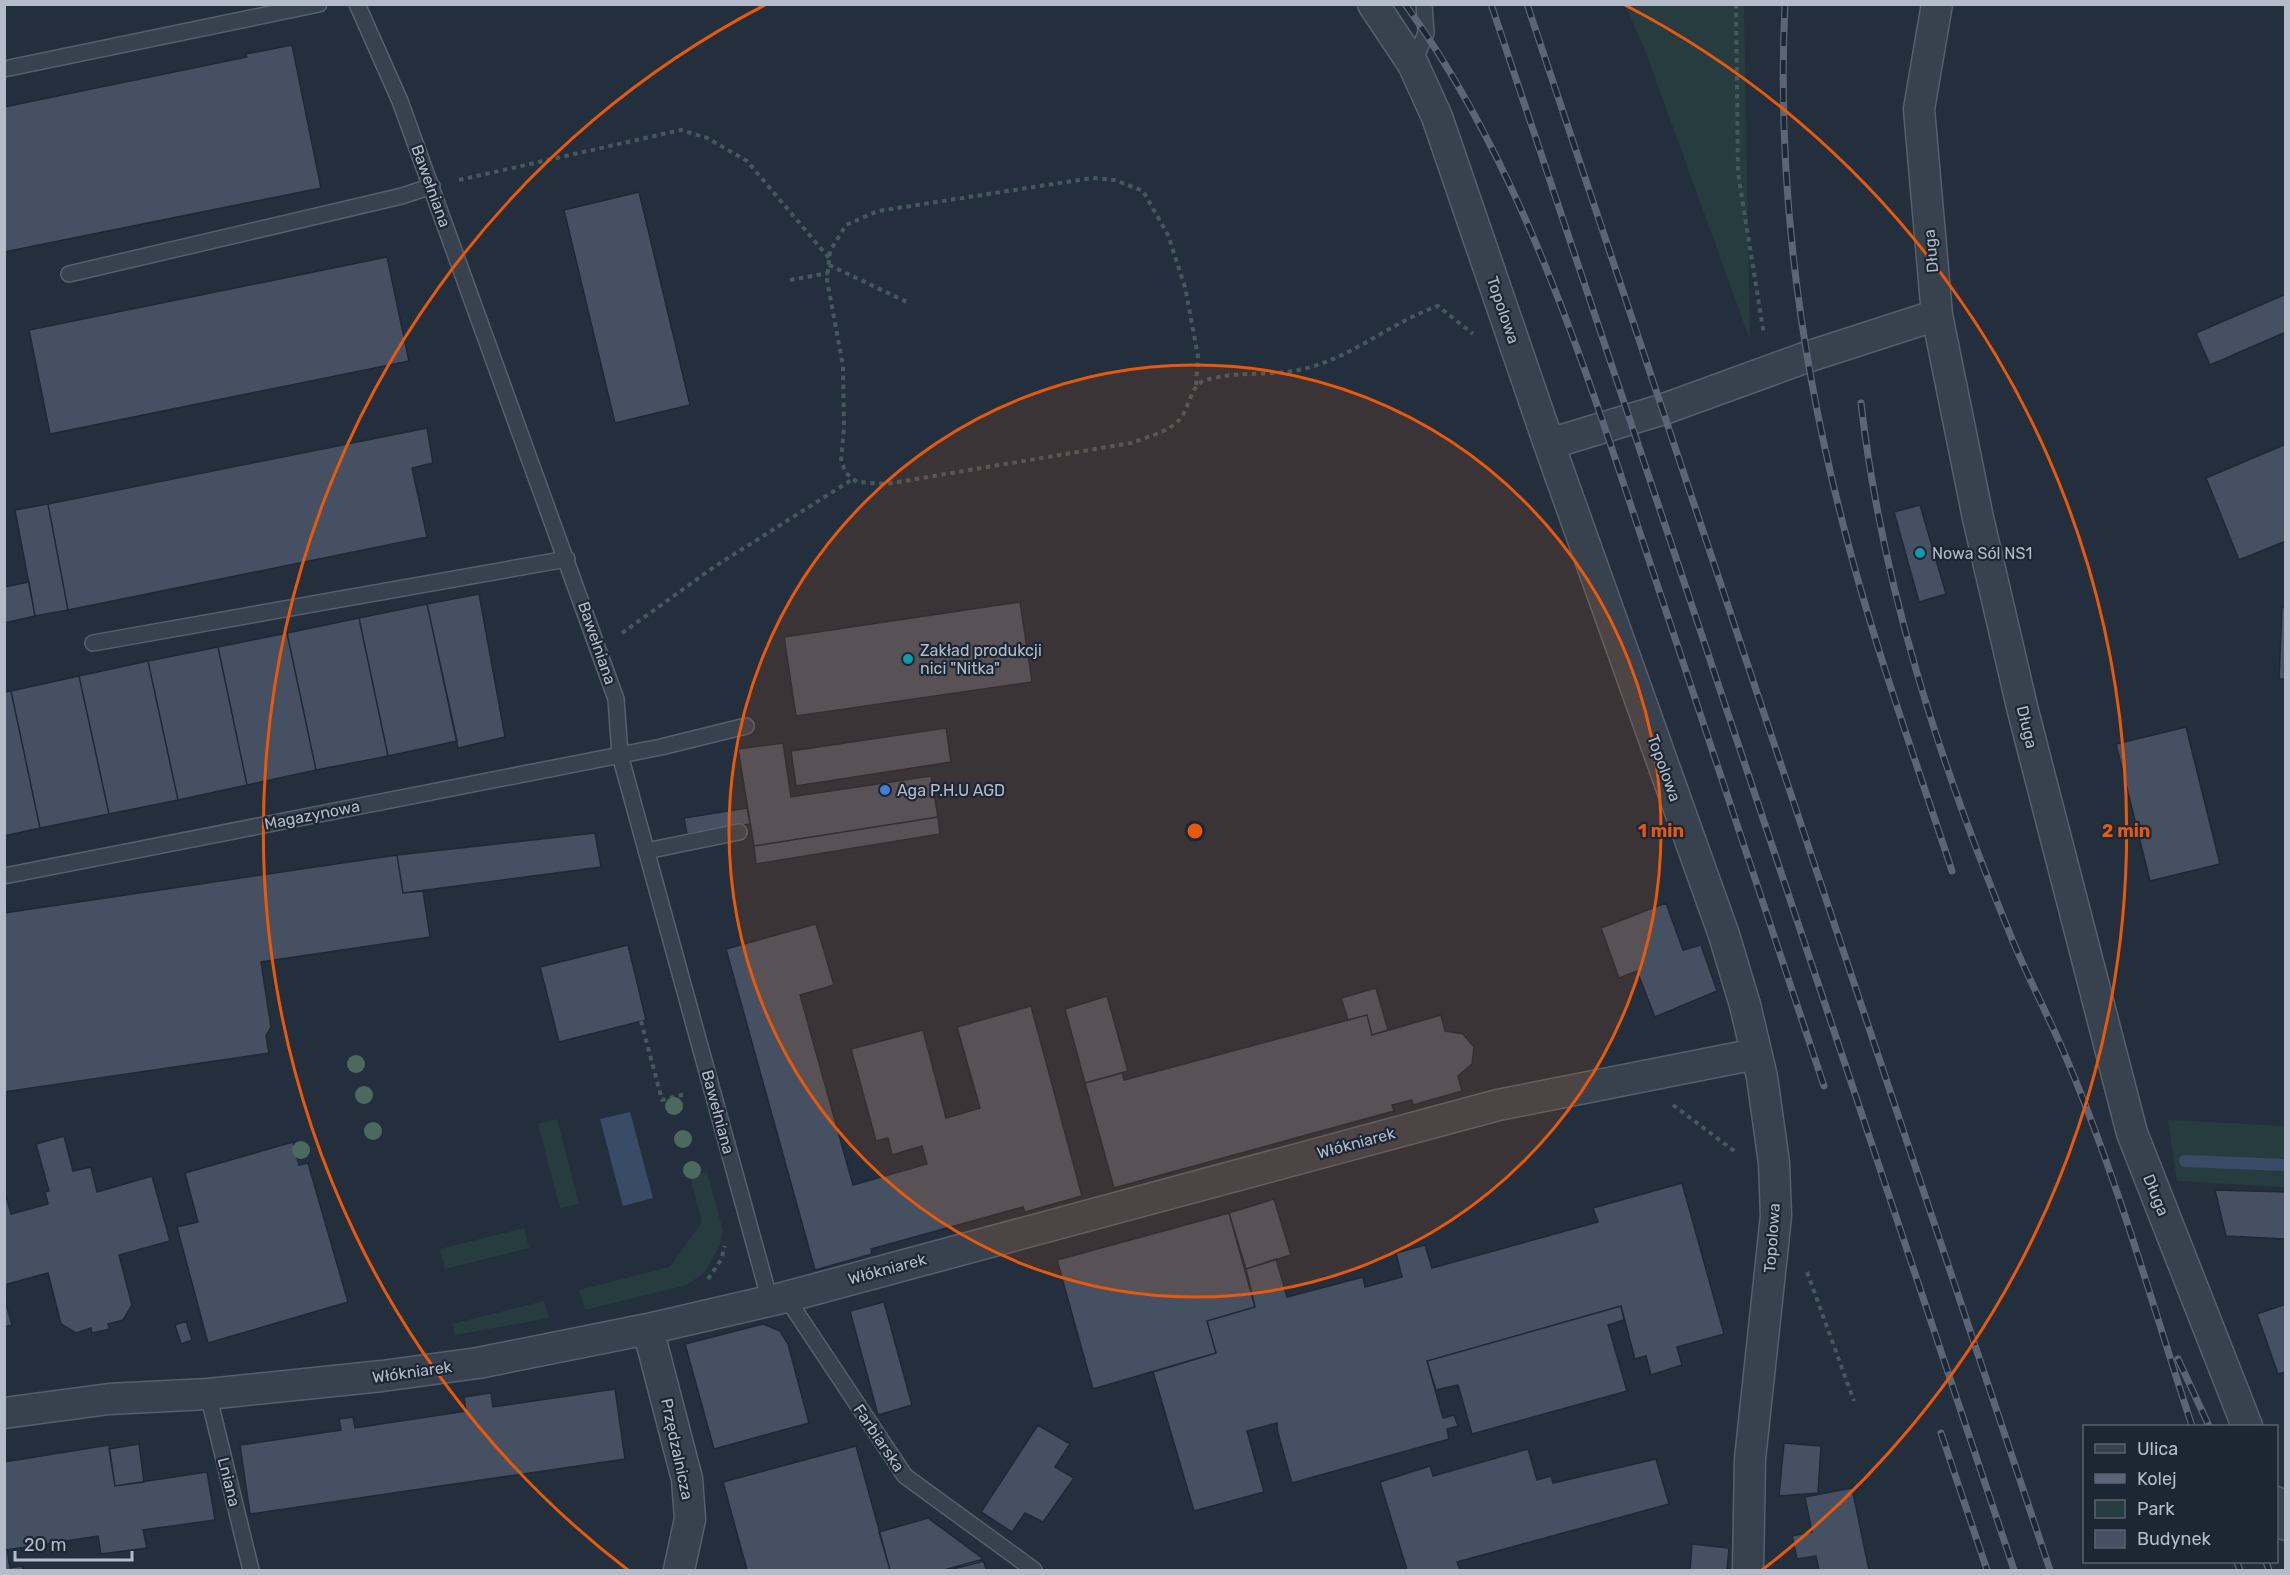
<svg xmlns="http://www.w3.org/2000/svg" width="2290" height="1575" font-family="Rubik,sans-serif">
<rect width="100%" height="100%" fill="#242f3e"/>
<path fill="#263c3f" d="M1625,5H1744L1750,340L1645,50Z
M557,1119L579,1204L560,1208L538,1124Z
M2168,1120L2285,1126V1187L2177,1181Z
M707,1172L723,1231L720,1245L705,1272L687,1285L585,1310L579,1290L670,1267L702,1222L690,1176Z
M524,1228L529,1248L445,1269L440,1249Z
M544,1301L549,1318L455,1335L452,1324Z"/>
<path fill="#394c67" d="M630,1112L653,1198L623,1206L600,1119Z"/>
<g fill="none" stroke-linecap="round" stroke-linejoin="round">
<path stroke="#394c67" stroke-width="12" d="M2185,1161L2286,1165"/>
</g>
<path fill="#455162" stroke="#1f2835" stroke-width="1.5" d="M292,45L321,188L4,252V107L247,57L246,54Z
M639,192L690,405L615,423L564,210Z
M387,257L409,361L50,434L29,330Z
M2286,294V332L2210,365L2196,333Z
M427,428L433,463L412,468L427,537L68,610L48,504Z
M2286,444V541L2239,560L2206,478Z
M48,504L68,610L35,616L15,510Z
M1920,505L1946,594L1919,602L1894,512Z
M29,582L35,616L4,623V587Z
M479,594L505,737L458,748L427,604Z
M1020,602L1032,682L796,716L784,637Z
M427,604L457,741L388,756L359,618Z
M2282,607L2286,608V679H2279Z
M359,618L388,756L316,770L287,633Z
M287,633L316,770L247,785L218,647Z
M218,647L247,785L178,800L148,661Z
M148,661L178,800L109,814L79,676Z
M79,676L109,814L40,828L11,691Z
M11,691L40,828L4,836V692Z
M2186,727L2220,864L2150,881L2116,744Z
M946,728L951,762L796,786L791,751Z
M783,743L791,797L931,776L938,817L754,846L738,749Z
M747,808L750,824L687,834L684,818Z
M938,817L940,834L756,864L754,846Z
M595,833L601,867L403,893L397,855Z
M397,855L403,893L423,891L430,937L261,962L271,1027L266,1036L269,1053L4,1092V913Z
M1666,903L1683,950L1701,945L1717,991L1655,1017L1637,971L1619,978L1601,928Z
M816,924L834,985L800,995L853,1185L927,1164L922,1146L892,1155L888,1138L876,1141L851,1049L923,1030L946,1118L980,1108L957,1027L1031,1006L1082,1196L1025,1212L1023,1207L871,1249L872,1254L815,1270L726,949Z
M628,945L646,1020L559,1042L540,967Z
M1376,988L1388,1030L1372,1035L1367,1015L1348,1020L1341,998Z
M1107,996L1128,1071L1085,1083L1065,1009Z
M1367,1015L1372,1035L1441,1015L1445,1031L1463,1034L1474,1047L1472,1064L1458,1076L1462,1091L1413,1105L1412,1100L1392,1105L1394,1111L1114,1188L1085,1083L1122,1073L1124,1080Z
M64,1136L73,1171L91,1167L97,1192L152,1176L170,1241L119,1255L132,1305L123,1320L108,1324L110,1329L92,1333L91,1328L76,1333L61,1324L48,1273L4,1285V1189L11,1214L48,1204L45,1192L49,1191L36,1144Z
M293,1142L299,1165L308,1163L348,1302L208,1343L177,1227L198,1222L185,1173Z
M1682,1183L1724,1334L1677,1347L1682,1365L1651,1375L1646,1356L1635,1359L1621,1306L1427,1361L1443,1418L1454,1415L1458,1426L1447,1429L1449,1439L1292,1483L1278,1433L1277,1423L1247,1431L1264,1492L1194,1511L1153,1372L1216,1353L1207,1321L1255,1307L1246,1269L1276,1259L1287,1297L1363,1277L1365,1287L1402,1277L1396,1253L1425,1245L1432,1268L1598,1222L1593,1208Z
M2215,1190L2286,1192V1239L2226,1236Z
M1274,1199L1291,1255L1246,1269L1229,1213Z
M1229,1213L1255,1307L1207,1321L1216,1353L1093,1389L1057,1260Z
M4,1297L12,1325L4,1327Z
M884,1302L912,1405L878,1415L850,1311Z
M2286,1304V1372L2278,1374L2257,1314Z
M1621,1306L1624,1320L1608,1325L1627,1391L1472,1434L1458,1385L1436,1390L1427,1361Z
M186,1321L192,1340L181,1344L175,1325Z
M763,1324L780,1331L788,1344L809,1423L714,1449L685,1344Z
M615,1389L625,1459L250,1514L240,1445L341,1430L339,1419L353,1417L355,1428L466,1411L464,1397L491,1393L493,1407Z
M1038,1425L1070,1444L1055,1467L1074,1478L1043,1522L1025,1513L1012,1532L981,1512Z
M1784,1443L1821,1446L1818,1493L1779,1496Z
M139,1444L144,1482L115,1486L109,1449Z
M109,1445L115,1486L207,1472L215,1520L143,1530L147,1548L101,1554L98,1536L7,1550L10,1568L22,1566L24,1570H4V1462Z
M856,1446L890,1570H747L723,1482Z
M1528,1449L1537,1480L1551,1476L1553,1483L1656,1459L1669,1504L1457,1562L1460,1570H1407L1380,1482L1430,1466L1433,1476Z
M1852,1488L1869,1570H1819L1816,1556L1797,1559L1792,1536L1812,1532L1805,1497Z
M928,1518L982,1558L981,1562L949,1570H890L879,1532Z
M1692,1544L1729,1548L1727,1570H1690Z
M980,1560L984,1562L986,1570H944Z"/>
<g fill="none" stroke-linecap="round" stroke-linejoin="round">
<defs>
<path id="service" d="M357,4L400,101L616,699L620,755L770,1301
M1413,64L1426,33L1424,4
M4,69L319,4
M69,274L402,196L432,186
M93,643L567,559
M646,851L739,832
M4,876L661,747L746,726
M786,1297L905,1476L1034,1570
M208,1394L251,1570"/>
<path id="minor" d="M1373,4L1413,64L1437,117L1549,444L1724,935L1745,1005L1762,1077L1774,1163L1776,1216L1750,1459L1748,1570
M1937,4L1919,109L1937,315L1978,518L2023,711L2132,1133L2247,1426
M1549,444L1664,409L1807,357L1937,315
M648,1329L687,1479L690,1519L679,1570
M4,1413L109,1399L208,1394L382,1376L478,1363L648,1329L786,1297L1498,1105L1756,1054
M2276,1502L2286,1525"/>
</defs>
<use href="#service" stroke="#565f6c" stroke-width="18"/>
<use href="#minor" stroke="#565f6c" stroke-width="33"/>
<path stroke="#44595c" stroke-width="4" stroke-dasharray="4.5 4.5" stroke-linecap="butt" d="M1736,4L1738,173L1764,335
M459,180L681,130L707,138L747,161L829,258
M829,265L907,302
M790,280L828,273
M1196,385L1198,356L1185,287L1168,235L1143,191L1115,180L1092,178L878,211L846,225L830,251L827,280L843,366L844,428L841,461L846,473L857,482L886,484L1131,443C1147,437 1169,432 1180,419C1189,408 1191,386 1203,381C1235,370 1270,377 1303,369C1352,358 1391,322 1438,306L1473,334
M622,633L714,567L853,479
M641,1021L662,1100L686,1094
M1673,1105L1737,1153
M1807,1272L1854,1401
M708,1279L721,1260L725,1246"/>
<use href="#service" stroke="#38414e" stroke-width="15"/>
<use href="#minor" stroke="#38414e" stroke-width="30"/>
<defs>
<path id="rail" d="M1405,4C1523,167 1584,365 1647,554C1706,731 1765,909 1824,1086
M1491,4L2014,1570
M1527,4L2050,1570
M1785,4C1776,187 1802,372 1849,547C1878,657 1917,764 1952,871
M1861,403C1882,587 1940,763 2010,934C2028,979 2052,1022 2070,1067C2119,1184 2153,1307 2192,1426
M2178,1359L2209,1426
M1941,1433L1987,1570
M2237,1562L2240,1570
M2266,1562L2269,1570"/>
</defs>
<use href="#rail" stroke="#5a6575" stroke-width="7"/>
<use href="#rail" stroke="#1d2633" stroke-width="4.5" stroke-dasharray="14" stroke-linecap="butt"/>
</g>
<g fill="#4b6a5d">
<circle cx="356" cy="1064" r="9"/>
<circle cx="364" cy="1095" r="9"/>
<circle cx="674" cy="1106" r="9"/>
<circle cx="373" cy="1131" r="9"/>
<circle cx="683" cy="1139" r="9"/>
<circle cx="301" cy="1150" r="9"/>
<circle cx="692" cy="1170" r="9"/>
</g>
<circle cx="1195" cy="831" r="466" fill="#e8590c" fill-opacity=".12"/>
<g fill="none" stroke="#e8590c" stroke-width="3">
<circle cx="1195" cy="831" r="466"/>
<path d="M628 1570A931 931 0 0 1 765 5M1625 5A931 931 0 0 1 1762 1570"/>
</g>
<g fill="#0f9aa8" stroke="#1d2633" stroke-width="2">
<circle cx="1920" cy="553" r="6"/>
<circle cx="908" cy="659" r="6"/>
</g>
<circle fill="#3f7fe0" stroke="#1d2633" stroke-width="2" cx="885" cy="790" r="6"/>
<g text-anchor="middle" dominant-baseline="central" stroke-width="4.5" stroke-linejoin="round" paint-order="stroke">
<g font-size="16" fill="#b4bcc9" stroke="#1d2633">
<text transform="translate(431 186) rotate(70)">Bawełniana</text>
<text transform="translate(1931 251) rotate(-95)">Długa</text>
<text transform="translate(1503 310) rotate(71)">Topolowa</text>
<text transform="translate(597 643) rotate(71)">Bawełniana</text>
<text transform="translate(2027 727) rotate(76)">Długa</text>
<text transform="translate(1664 768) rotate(70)">Topolowa</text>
<text transform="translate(312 815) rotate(-11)">Magazynowa</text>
<text transform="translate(718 1112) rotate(75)">Bawełniana</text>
<text transform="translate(1356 1143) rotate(-15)">Włókniarek</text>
<text transform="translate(2156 1195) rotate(68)">Długa</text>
<text transform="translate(1772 1238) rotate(-86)">Topolowa</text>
<text transform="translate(887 1269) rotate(-15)">Włókniarek</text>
<text transform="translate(412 1372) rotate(-8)">Włókniarek</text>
<text transform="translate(879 1438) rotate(56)">Farbiarska</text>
<text transform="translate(677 1449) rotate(78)">Przędzalnicza</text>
<text transform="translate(229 1482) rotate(76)">Lniana</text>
</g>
<g font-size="16" fill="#b4bcc9" stroke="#1d2633" text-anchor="start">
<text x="1932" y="553">Nowa Sól NS1</text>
<text x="920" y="650">Zakład produkcji<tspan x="920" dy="18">nici "Nitka"</tspan></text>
<text x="897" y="790">Aga P.H.U AGD</text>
</g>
</g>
<circle cx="1195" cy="831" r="9" fill="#e8590c" stroke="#1d2633" stroke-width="3"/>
<g font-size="18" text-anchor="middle" font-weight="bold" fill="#e8590c" stroke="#1d2633" stroke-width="4.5" stroke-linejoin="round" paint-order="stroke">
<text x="1661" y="837">1 min</text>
<text x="2126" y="837">2 min</text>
</g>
<rect width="2290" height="1575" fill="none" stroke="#b4bcc9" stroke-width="12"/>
<rect x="2083" y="1425" width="195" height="138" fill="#1d2633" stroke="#59626f" stroke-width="1.5"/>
<rect x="2095" y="1444" width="30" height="9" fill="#38414e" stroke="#59626f" stroke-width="1.5"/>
<text x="2137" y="1455" font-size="18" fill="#b4bcc9">Ulica</text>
<rect x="2095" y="1474" width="30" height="9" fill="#5a6575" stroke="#59626f" stroke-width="1.5"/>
<text x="2137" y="1485" font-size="18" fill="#b4bcc9">Kolej</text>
<rect x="2095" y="1500" width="30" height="18" fill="#263c3f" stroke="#59626f" stroke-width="1.5"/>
<text x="2137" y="1515" font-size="18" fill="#b4bcc9">Park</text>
<rect x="2095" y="1530" width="30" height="18" fill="#455162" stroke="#59626f" stroke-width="1.5"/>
<text x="2137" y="1545" font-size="18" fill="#b4bcc9">Budynek</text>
<path d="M15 1551v9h117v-9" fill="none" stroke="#b4bcc9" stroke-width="3"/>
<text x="24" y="1551" font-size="18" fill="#b4bcc9" stroke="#1d2633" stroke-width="4.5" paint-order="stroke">20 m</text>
</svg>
